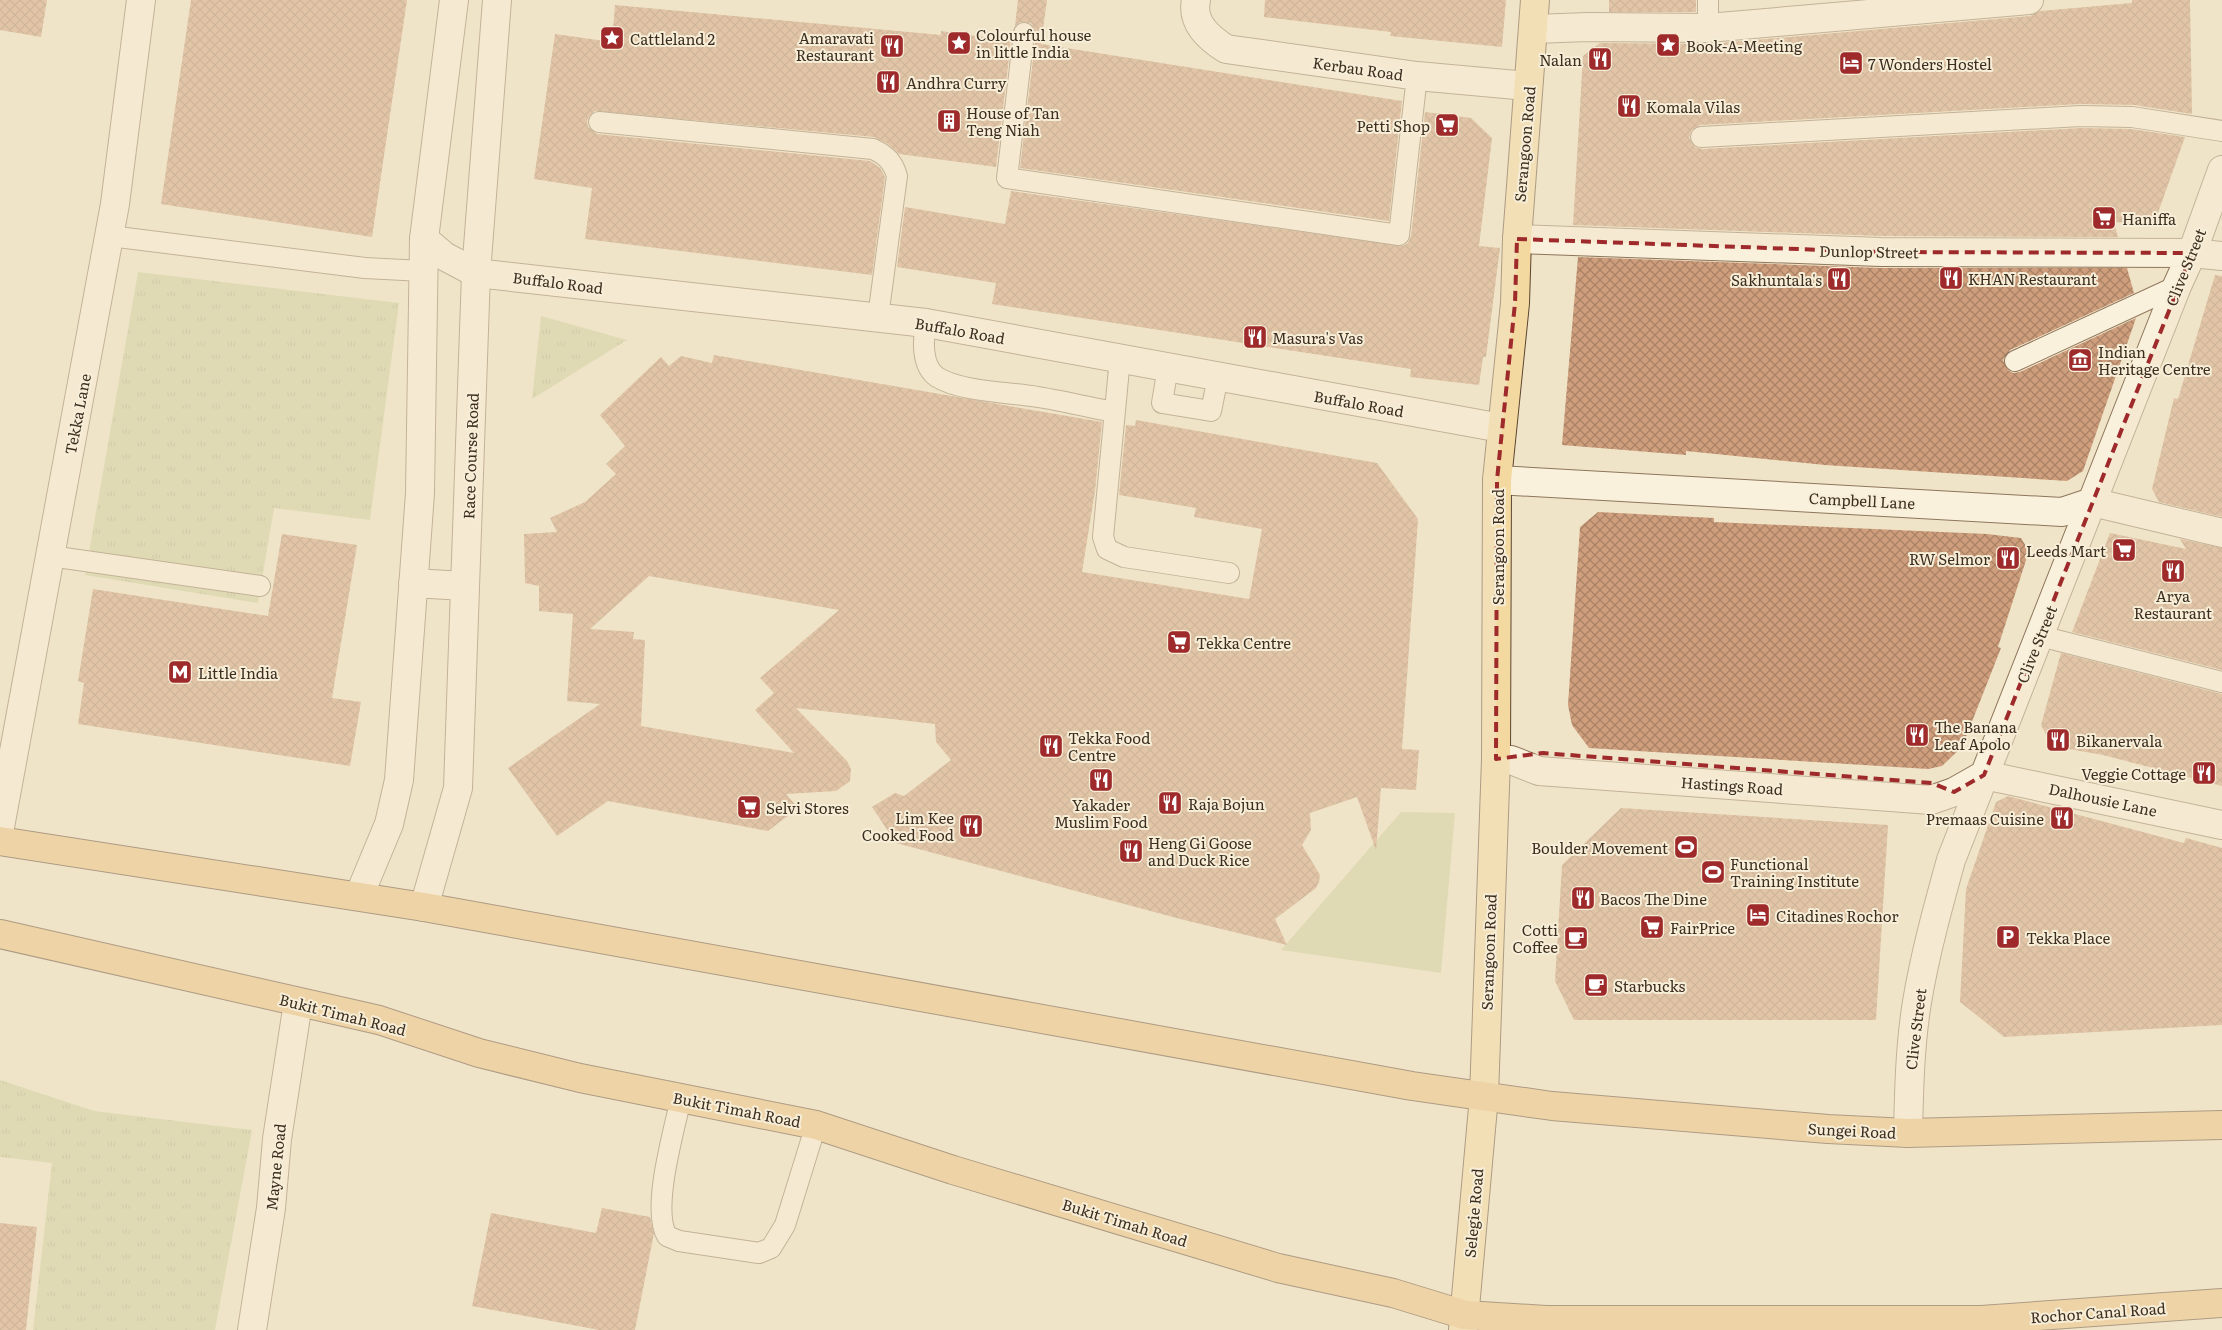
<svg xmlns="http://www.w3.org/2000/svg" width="2222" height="1330" font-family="Literata,serif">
<defs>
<pattern id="grass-tufts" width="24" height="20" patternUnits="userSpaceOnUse" patternTransform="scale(1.25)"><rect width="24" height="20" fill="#c9cf9b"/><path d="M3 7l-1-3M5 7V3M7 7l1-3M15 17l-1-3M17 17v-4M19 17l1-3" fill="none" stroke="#aeb285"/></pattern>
<pattern id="building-cross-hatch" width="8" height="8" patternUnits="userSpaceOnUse" patternTransform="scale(1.25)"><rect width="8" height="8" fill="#cf9f7d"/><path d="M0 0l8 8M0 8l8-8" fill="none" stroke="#a98266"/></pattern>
</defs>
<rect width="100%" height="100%" fill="#f0e4c8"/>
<path fill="url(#grass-tufts)" d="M138,272L399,303L370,520L274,508L258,603L85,575Z
M541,316L627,340L532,399Z
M0,1080L94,1111L252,1130L215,1330H33L52,1163L0,1157Z"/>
<path fill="#c9cf9b" d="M1401,812L1455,813L1441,973L1281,950Z"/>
<path fill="url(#building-cross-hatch)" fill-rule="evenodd" d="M0,0H47L41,37L0,30Z
M191,0H407L372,237L161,204Z
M1018,0H1047L1041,44L1402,101L1389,221L1020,168L1036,34L1031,23L1020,22L1015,26Z
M1265,0H1506L1502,47L1390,36L1391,32L1264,17Z
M1609,0H1696V12H1609Z
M2132,0H2190L2192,114L2134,105L2080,104L1700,125L1691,131L1689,138L1695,147L1702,149L2081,128L2131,129L2185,137L2154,224L2114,222L2118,237L1881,236L1573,225L1583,56L1600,43L1709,44L2030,16L2040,11L2132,3Z
M615,5L941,35V31L1011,41L996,167L899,154L888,144L874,137L595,111L589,116L587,121L588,127L597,134L870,161L880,168L885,177L872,275L585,239L592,188L534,179L555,34L612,42Z
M1425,112L1471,118L1492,138L1479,246L1500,248L1486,357H1483L1479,385L1410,377L1411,369L992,304L996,283L897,267L905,207L1005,224L1011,191L1403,246L1408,243L1411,236Z
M1578,257L1881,268H2127L2134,293L2010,350L2003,360L2008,370L2013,373L2020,372L2136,318L2083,471L2067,481L1825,465L1686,451V455L1562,445Z
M2215,275L2222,276V517L2159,502L2152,489L2174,398L2178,399Z
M714,355L1102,422L1095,491L1082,572L1249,599L1262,529L1194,517L1196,508L1119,495L1126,425L1135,426L1136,420L1377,463L1418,519L1402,749L1419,750L1416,790L1381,788L1376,850L1357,797L1310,813L1311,830L1302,845L1320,875L1319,882L1316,888L1275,919L1287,945L1184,920L896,843L872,807L895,793L904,796L951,760L936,742L935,724L796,708L847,761L851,769L850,781L836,791L786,794L798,808L768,831L608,801L557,836L508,768L600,704L567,701L573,614L539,611V586L525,583L524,534L557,532L550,518L585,502L616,474L606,464L625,446L600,415L661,357L669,366L681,356L712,363ZM649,576L839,610L760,678L774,693L755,710L794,753L641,726L645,640L633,639L634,632L590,629Z
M1598,512L1714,518V522L1987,534L2021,538L2029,551L1998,647L2001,648L1962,747L1942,766L1928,769L1589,748L1572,725L1568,705L1580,527Z
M2110,533L2186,549L2180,539L2222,548V670L2072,632Z
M282,534L357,545L332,698L361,702L350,766L78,724L84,683L78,681L93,589L268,616Z
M2061,653L2222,694V786L2103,755L2052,746L2041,725Z
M2008,796L2184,843L2186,838L2222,848V1025L2004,1037L1960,1002L1966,889L1996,802Z
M1621,808L1888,825L1876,1020H1574L1555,981L1562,865Z
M602,1208L650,1217L654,1233L635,1330H599L472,1306L491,1213L596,1233Z
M0,1223L37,1227L26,1330H0Z"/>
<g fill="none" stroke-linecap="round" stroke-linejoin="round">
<defs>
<path id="service" d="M1708,28V0
M1024,33L1007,178L1399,235L1417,76
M599,122L873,149C886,155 893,162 897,176L878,317
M1701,137L2081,116L2132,117L2222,131
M110,236L365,268L423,271
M926,323C923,339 921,366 937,377C961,392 1009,392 1038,397C1063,401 1088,407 1113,412
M1120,358L1103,537L1107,549L1124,557L1229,573
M2015,361L2177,286
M1168,367L1162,403L1211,411L1218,377
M50,556L260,586
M2040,636L2222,682
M681,1098C674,1131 651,1209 667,1236L679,1241L759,1253L771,1248L785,1225L816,1125"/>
<path id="pedestrian" d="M1497,480L2062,512L2092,502"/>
<path id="minor" d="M1196,0C1191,23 1209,38 1226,49L1417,76L1528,86
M1534,29L1588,27L1708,28L2029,0
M424,239L444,256L476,273L926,323L1501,428
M1517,239L1881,252L2192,253L2222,256
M2092,502L2222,533
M1511,760L1539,771L1931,800L1954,792L1984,775
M1984,775L2222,825
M0,827L115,204L141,0
M1908,1133C1909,1089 1910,1045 1917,1002C1925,954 1938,907 1951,860L2177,286L2192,253L2222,170
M252,1330L271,1208L277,1139L298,1003"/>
<path id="tertiary" d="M413,583L465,586
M359,896L389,824L399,780L420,493L424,239L454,0
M424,907L458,788L476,273L497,0"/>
<path id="primary" d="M1463,1330L1484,1096L1496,759L1497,480L1515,303L1517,239L1535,0"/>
<path id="trunk" d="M0,841L424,907L1412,1086L1552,1106L1828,1129L1908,1133L2222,1125
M0,934L379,1020L479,1053L580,1078L816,1125L953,1170L1278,1268L1393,1293L1465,1315L1546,1320H1981L2222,1303"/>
</defs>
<use href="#service" stroke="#8d765c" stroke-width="22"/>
<use href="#pedestrian" stroke="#8d765c" stroke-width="30"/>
<use href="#minor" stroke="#8d765c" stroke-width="30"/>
<use href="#tertiary" stroke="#8d765c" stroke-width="30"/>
<use href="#primary" stroke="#5b4430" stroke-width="30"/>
<use href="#trunk" stroke="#5b4430" stroke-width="30"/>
<use href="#service" stroke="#faf1dc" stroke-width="20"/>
<use href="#pedestrian" stroke="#faf1dc" stroke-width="28"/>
<use href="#minor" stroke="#faf1dc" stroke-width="28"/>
<use href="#tertiary" stroke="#faf1dc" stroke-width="28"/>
<use href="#primary" stroke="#f3d9a0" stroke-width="28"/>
<use href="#trunk" stroke="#eabe7c" stroke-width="28"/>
</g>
<path d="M0 0H2222V1330H0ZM1517,239L1881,252L2192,253L1984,775L1954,792L1932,783L1543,753L1496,759L1497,480L1515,303Z" fill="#f0e4c8" fill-opacity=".55" fill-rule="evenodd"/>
<path fill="none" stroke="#9e2a2b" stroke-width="4" stroke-dasharray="10 6" stroke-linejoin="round" d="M1517,239L1881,252L2192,253L1984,775L1954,792L1932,783L1543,753L1496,759L1497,480L1515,303Z"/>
<defs>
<symbol id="sight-square" viewBox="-11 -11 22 22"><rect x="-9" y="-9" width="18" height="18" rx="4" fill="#9e2a2b" stroke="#f7eed8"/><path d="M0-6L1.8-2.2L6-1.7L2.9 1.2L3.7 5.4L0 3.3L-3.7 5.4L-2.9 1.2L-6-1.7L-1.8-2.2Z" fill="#fff"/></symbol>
<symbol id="restaurant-square" viewBox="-11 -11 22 22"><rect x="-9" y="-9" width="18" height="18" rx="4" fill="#9e2a2b" stroke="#f7eed8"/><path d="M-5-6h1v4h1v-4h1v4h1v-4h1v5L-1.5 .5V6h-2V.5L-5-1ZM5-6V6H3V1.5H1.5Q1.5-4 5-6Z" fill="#fff"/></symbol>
<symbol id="hotel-square" viewBox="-11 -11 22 22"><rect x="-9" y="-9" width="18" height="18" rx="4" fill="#9e2a2b" stroke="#f7eed8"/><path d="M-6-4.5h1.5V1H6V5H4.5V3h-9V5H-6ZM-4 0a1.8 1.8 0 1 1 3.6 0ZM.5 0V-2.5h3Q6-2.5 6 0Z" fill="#fff"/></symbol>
<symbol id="building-square" viewBox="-11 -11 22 22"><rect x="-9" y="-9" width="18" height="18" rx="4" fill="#9e2a2b" stroke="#f7eed8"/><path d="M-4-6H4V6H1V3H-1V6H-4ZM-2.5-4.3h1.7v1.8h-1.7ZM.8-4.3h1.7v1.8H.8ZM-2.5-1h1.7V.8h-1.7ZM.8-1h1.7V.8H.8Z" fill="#fff"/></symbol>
<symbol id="supermarket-square" viewBox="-11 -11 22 22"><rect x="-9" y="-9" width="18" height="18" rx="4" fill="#9e2a2b" stroke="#f7eed8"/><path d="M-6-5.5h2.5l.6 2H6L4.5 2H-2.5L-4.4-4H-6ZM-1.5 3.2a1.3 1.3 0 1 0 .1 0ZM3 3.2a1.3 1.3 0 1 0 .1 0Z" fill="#fff"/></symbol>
<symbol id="museum-square" viewBox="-11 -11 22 22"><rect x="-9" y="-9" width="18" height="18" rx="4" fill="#9e2a2b" stroke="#f7eed8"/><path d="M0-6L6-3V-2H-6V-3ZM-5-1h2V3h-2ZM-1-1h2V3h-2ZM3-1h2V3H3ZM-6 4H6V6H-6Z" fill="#fff"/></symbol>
<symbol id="metro-square" viewBox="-11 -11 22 22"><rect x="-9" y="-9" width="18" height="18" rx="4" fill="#9e2a2b" stroke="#f7eed8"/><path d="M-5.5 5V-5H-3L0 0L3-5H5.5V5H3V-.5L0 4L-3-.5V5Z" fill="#fff"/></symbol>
<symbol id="stadium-square" viewBox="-11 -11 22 22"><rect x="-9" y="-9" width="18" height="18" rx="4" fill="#9e2a2b" stroke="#f7eed8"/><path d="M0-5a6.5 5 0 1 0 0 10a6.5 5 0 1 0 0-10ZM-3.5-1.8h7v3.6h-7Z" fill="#fff"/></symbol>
<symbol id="parking-square" viewBox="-11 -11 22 22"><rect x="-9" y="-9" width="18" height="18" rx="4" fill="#9e2a2b" stroke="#f7eed8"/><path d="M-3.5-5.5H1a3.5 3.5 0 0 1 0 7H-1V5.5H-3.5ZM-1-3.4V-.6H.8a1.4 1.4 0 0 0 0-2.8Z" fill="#fff"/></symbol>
<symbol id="cafe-square" viewBox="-11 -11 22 22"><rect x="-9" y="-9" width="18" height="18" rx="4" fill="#9e2a2b" stroke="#f7eed8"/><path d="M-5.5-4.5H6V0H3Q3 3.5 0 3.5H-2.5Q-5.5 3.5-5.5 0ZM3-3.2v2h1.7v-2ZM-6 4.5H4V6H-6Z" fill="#fff"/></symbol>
</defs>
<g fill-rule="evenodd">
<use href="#sight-square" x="598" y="24" width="28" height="28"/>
<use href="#sight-square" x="945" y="29" width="28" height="28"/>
<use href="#sight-square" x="1654" y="31" width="28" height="28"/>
<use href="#restaurant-square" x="878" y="32" width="28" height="28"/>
<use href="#restaurant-square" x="1586" y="45" width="28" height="28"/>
<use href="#hotel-square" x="1837" y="49" width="28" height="28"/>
<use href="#restaurant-square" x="874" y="68" width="28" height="28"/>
<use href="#restaurant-square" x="1615" y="92" width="28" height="28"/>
<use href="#building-square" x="935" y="107" width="28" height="28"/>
<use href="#supermarket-square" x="1433" y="111" width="28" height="28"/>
<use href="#supermarket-square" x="2090" y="204" width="28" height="28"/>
<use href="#restaurant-square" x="1937" y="264" width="28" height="28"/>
<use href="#restaurant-square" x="1825" y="265" width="28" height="28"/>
<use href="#restaurant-square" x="1241" y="323" width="28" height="28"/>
<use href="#museum-square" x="2066" y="346" width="28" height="28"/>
<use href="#supermarket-square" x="2110" y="536" width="28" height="28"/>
<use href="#restaurant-square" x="1994" y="544" width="28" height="28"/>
<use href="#restaurant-square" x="2159" y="557" width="28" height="28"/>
<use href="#supermarket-square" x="1165" y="628" width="28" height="28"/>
<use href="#metro-square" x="166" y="658" width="28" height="28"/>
<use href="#restaurant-square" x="1903" y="721" width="28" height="28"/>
<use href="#restaurant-square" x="2044" y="726" width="28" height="28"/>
<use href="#restaurant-square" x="1037" y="732" width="28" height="28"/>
<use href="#restaurant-square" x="2190" y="759" width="28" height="28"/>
<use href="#restaurant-square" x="1087" y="766" width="28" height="28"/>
<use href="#restaurant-square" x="1156" y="789" width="28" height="28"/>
<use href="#supermarket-square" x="735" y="793" width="28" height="28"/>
<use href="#restaurant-square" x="2048" y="804" width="28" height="28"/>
<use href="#restaurant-square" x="957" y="812" width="28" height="28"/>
<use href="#stadium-square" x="1672" y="833" width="28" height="28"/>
<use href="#restaurant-square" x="1117" y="837" width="28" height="28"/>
<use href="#stadium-square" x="1699" y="858" width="28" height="28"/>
<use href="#restaurant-square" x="1569" y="884" width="28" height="28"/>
<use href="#hotel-square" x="1744" y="901" width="28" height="28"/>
<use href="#supermarket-square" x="1638" y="913" width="28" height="28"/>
<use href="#parking-square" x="1994" y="923" width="28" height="28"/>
<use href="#cafe-square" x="1562" y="924" width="28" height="28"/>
<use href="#cafe-square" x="1582" y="971" width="28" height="28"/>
</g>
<g text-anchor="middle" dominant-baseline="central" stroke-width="4" stroke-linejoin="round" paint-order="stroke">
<g font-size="15" fill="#3d2e20" stroke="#f7eed8" text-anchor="start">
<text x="976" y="34">Colourful house<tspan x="976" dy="17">in little India</tspan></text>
<text x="874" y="37" text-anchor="end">Amaravati<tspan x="874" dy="17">Restaurant</tspan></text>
<text x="630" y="38">Cattleland 2</text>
<text x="1686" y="45">Book-A-Meeting</text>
<text x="1582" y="59" text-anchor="end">Nalan</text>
<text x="1868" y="63">7 Wonders Hostel</text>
<text x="906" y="82">Andhra Curry</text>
<text x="1646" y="106">Komala Vilas</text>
<text x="966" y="112">House of Tan<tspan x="966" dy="17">Teng Niah</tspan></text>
<text x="1430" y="125" text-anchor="end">Petti Shop</text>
<text x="2122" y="218">Haniffa</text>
<text x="1968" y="278">KHAN Restaurant</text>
<text x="1822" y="279" text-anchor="end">Sakhuntala's</text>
<text x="1272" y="337">Masura's Vas</text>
<text x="2098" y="351">Indian<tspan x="2098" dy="17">Heritage Centre</tspan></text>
<text x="2106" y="550" text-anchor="end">Leeds Mart</text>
<text x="1990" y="558" text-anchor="end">RW Selmor</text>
<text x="2173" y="595" text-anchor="middle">Arya<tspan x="2173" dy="17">Restaurant</tspan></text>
<text x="1196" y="642">Tekka Centre</text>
<text x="198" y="672">Little India</text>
<text x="1934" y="726">The Banana<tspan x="1934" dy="17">Leaf Apolo</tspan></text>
<text x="1068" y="737">Tekka Food<tspan x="1068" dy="17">Centre</tspan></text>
<text x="2076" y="740">Bikanervala</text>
<text x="2186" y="773" text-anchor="end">Veggie Cottage</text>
<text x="1188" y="803">Raja Bojun</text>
<text x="1101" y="804" text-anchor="middle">Yakader<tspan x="1101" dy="17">Muslim Food</tspan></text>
<text x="766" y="807">Selvi Stores</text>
<text x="954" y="817" text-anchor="end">Lim Kee<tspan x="954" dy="17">Cooked Food</tspan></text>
<text x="2044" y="818" text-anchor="end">Premaas Cuisine</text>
<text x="1148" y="842">Heng Gi Goose<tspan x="1148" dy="17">and Duck Rice</tspan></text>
<text x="1668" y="847" text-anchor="end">Boulder Movement</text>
<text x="1730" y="863">Functional<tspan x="1730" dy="17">Training Institute</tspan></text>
<text x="1600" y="898">Bacos The Dine</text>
<text x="1776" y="915">Citadines Rochor</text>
<text x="1670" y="927">FairPrice</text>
<text x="1558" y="929" text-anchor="end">Cotti<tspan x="1558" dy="17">Coffee</tspan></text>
<text x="2026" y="937">Tekka Place</text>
<text x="1614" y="985">Starbucks</text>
</g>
<g font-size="15" fill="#3d2e20" stroke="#f7eed8">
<text transform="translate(1358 68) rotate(8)">Kerbau Road</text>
<text transform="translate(1524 144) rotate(-85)">Serangoon Road</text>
<text transform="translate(1869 251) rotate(1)">Dunlop Street</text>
<text transform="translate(2185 267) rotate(-68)">Clive Street</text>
<text transform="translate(558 282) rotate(7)">Buffalo Road</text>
<text transform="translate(960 330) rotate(10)">Buffalo Road</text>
<text transform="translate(1359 403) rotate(10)">Buffalo Road</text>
<text transform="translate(77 414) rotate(-79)">Tekka Lane</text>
<text transform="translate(470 456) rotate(-88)">Race Course Road</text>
<text transform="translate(1862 500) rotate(3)">Campbell Lane</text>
<text transform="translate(1497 547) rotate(-90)">Serangoon Road</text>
<text transform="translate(2036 644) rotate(-68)">Clive Street</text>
<text transform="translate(1732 785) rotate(4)">Hastings Road</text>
<text transform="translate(2103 799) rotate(12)">Dalhousie Lane</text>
<text transform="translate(1488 952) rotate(-88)">Serangoon Road</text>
<text transform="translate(343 1014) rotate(14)">Bukit Timah Road</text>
<text transform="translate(1915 1029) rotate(-83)">Clive Street</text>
<text transform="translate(737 1109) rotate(11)">Bukit Timah Road</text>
<text transform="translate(1852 1130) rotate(3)">Sungei Road</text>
<text transform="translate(275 1167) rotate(-84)">Mayne Road</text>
<text transform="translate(1473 1213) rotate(-85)">Selegie Road</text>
<text transform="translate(1125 1222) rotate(17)">Bukit Timah Road</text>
<text transform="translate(2098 1312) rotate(-4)">Rochor Canal Road</text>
</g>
</g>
</svg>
